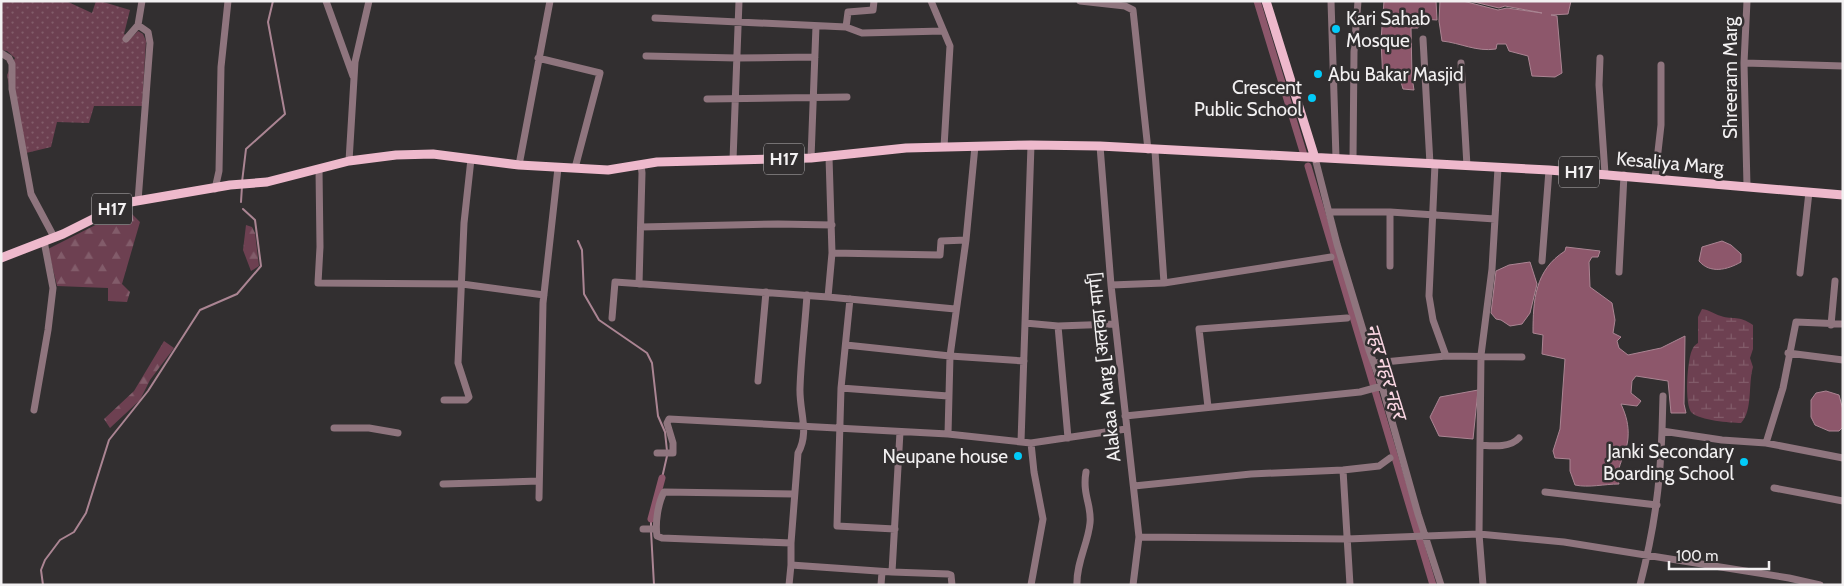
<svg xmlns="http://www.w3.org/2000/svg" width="1844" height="586" font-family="Cabin,'Noto Sans Devanagari',sans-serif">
<defs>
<pattern id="grass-dots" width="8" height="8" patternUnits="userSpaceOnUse" patternTransform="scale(1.25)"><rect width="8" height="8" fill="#6d4051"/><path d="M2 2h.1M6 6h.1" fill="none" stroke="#825c6a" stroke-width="1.8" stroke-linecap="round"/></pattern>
<pattern id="forest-firs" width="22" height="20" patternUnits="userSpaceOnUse" patternTransform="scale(1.25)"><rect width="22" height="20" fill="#6d4051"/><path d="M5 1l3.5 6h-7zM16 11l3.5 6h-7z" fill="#825c6a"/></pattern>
<pattern id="wetland-marsh" width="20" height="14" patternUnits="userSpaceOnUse" patternTransform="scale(1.25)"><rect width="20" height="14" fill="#6d4051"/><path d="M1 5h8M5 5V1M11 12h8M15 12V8" fill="none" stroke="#825c6a"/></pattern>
</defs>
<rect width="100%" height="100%" fill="#322f30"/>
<path fill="url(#grass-dots)" d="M1,1H66L92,13L96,1H100L130,10L124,34L131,38L138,31L143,34L146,41L142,106H94L89,123L57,122L51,147L22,154L7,75L15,58L7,51L1,50Z"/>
<path fill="url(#forest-firs)" d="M127,209L140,222L122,284L130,292L127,302L108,301V288L57,286L48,249Z
M246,225L252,227L255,233L259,266L251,271L243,250Z
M164,341L174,348L150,380L140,400L110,428L104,419L134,391Z"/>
<path fill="url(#wetland-marsh)" d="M1702,309C1710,310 1714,314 1721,316C1733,320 1739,315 1753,325V349L1750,358L1753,367C1748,383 1753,411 1741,423C1730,423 1700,420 1692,413C1684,406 1687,357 1693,348C1694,346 1696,344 1698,343V317Z"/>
<path fill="#8d576b" stroke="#ab8593" d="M1384,1H1436L1437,20L1421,19L1418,28H1411L1412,77L1414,90L1403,89L1401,82H1383L1381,40Z
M1440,1H1463L1498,10L1507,8L1542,13L1505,6L1499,8L1470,1H1571L1568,14L1551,15L1557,16L1562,73L1555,77L1532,76L1528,56L1509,51L1506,44H1497L1496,49C1476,52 1461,43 1442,41L1439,21Z
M1722,241L1731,245L1741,254V262C1727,270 1710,274 1699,261L1702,247Z
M1566,247L1600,251L1598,257H1592L1589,262L1590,287L1612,303L1615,320L1613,333L1621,337L1617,341L1619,348L1628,355L1661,348L1685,336L1684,404L1686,413H1671L1668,381L1636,376L1632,381L1631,393L1641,401L1637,406L1621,404C1626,415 1629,425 1628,438C1627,454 1614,469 1619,484C1604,484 1589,488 1575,485L1570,471V459L1555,458L1553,451L1560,429L1565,359L1542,354L1543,335L1533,333C1533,300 1535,270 1565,251Z
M1530,262L1537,284L1530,313L1522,324L1510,326L1501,320L1496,319L1491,313L1496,271L1509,265Z
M1478,390L1473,439L1439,436L1430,417L1440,397Z
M1826,391L1839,395L1843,410V427L1839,431H1829L1815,425L1811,417V400L1816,393Z"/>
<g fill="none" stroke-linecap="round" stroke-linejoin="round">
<path stroke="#ab8593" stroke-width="2" d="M242,182L246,149L285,114L268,22L273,1
M241,202L242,186
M578,241L582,250L584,294L599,320L647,353L652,363L658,416L665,432L667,451
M662,478L667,456
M651,519V527
M651,531L654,585
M43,585L41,570L45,560L60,540L74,532L86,513L109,440L148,391L200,310L237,294L261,266L255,220L243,209"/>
<path stroke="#8d576b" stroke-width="7" d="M1257,1L1304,155
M1308,166L1433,585
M651,519L662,478"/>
<path stroke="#8f757e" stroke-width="7" d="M326,1L353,76
M931,1L950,46L944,147
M1080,1L1125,6L1133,10L1148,150
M1331,1L1336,158
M655,18L846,27L862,33L943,31
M138,25L142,1
M846,27L848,12L873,10L874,1
M126,39L138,25L148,32L150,43L138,201
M1423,39L1430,164
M1,53L9,58L12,64V89L31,194L54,237
M646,56L737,58L815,57
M538,58L600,73L575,168
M1600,58L1599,85L1605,174
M1461,63L1467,166
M1744,63L1843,66
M707,99L847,97
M1100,146L1111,285L1139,537L1133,585
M1155,151L1164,283
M829,157L832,253L828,297L955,309
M811,158L816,26
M1315,158L1337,244L1369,350L1382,386L1418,514L1441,585
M1353,159L1354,52L1358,1
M733,160L739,1
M349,161L355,62L369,1
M1435,164L1429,296L1433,320L1446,356
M519,165L550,1
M319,169L320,247L318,283L462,284L544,295
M1655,178L1661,125V65
M1747,186L1744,63L1747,1
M215,189L219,171L221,67L228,1
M1330,212H1390L1495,219
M1390,212V266
M641,227L778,224L832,225
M832,253L940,255L941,241L966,240
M1542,261L1549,170
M1619,272L1624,175
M1800,273L1809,192
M639,284L642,173L641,165
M1111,285L1164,283L1331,257
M850,299L841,388L837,526L895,529
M612,318L615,282L828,297
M1025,323L1058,326L1115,324
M1831,325L1835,281
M1058,326L1068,438
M846,345L950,356L1024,361
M1788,353L1843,360
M1374,363L1446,356L1522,357
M758,381L766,292
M841,388L948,396
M444,400H466L469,397L458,363L464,223L471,159
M1208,407L1199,329L1347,318
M34,410L48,330L53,288L44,241
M1125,416L1360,392L1382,386
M334,428H369L398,433
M1662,431L1663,396
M948,434L950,356L966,240L975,146
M1021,442L1031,145
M1031,443L1034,472L1043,519L1031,585
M1766,443L1783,388L1796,322L1843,324
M1480,445C1493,446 1510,448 1519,438
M657,453H673V443L667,423L669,419L948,434L1031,443L1126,429
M1343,470L1350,585
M443,484L539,481
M1134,486L1251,474L1343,470L1379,466L1390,458
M1774,488L1843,501
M1545,492L1657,505
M539,498L543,303L558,168
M643,529H656
M1139,537L1347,539L1479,534L1564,542L1789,578L1820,585
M791,543L798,453C810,432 799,411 800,388C801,357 805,326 807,295
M791,565V543L662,538L657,536C655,523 658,503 664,492L794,494
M892,572L900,432
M789,585L791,565L892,572L948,574L951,575L952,585
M881,585L882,572
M1077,585C1076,563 1088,544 1090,523C1092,506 1082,494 1086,472
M1483,585L1479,534L1481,355L1492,269L1498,168
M1640,585C1654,530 1660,488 1662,431L1722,440L1766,443L1843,458"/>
<path stroke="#eeb9cc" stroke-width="9" d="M1266,1L1315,158
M1,258L63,234L125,203L230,185L267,182L349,161L396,155L433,154L519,165L608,170L657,162L811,158L906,148L1031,145L1100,146L1549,170L1843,195"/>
</g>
<g fill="#02cbf9" stroke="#322f30" stroke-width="2">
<circle cx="1336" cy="29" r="5"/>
<circle cx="1318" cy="74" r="5"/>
<circle cx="1312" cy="98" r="5"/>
<circle cx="1018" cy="456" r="5"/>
<circle cx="1744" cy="462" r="5"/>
</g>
<g text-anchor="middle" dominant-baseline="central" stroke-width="5" stroke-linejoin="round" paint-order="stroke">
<g fill="#322f30" stroke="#b8b6b7" stroke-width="1">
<rect x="764" y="143.5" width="40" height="31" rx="4"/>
<rect x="1559" y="156.5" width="40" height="31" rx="4"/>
<rect x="92" y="193.5" width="40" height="31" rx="4"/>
</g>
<g font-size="18" font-weight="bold" fill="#f2f0f1">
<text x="784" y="159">H17</text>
<text x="1579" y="172">H17</text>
<text x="112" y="209">H17</text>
</g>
<g font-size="19" fill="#f2f0f1" stroke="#322f30" text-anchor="end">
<text x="1346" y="18" text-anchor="start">Kari Sahab<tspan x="1346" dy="22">Mosque</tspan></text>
<text x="1328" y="74" text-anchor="start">Abu Bakar Masjid</text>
<text x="1302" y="87">Crescent<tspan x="1302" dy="22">Public School</tspan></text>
<text x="1734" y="451">Janki Secondary<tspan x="1734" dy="22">Boarding School</tspan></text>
<text x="1008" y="456">Neupane house</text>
</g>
<g font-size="19" fill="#f2f0f1" stroke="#322f30">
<text transform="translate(1730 78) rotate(-90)">Shreeram Marg</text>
<text transform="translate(1670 163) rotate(5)">Kesaliya Marg</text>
<text transform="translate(1104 367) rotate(-96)">Alakaa Marg [अलका मार्ग]</text>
</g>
<g font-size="20" font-style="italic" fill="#fcd8e4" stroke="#322f30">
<text transform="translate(1386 371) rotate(73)">नहर नहर नहर</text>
</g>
</g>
<rect width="1844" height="586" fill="none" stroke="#f2f0f1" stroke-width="5"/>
<path d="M1669 561v8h100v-8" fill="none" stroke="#f2f0f1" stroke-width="2.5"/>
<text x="1676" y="561" font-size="15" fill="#f2f0f1" stroke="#322f30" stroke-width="4" paint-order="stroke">100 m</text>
</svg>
